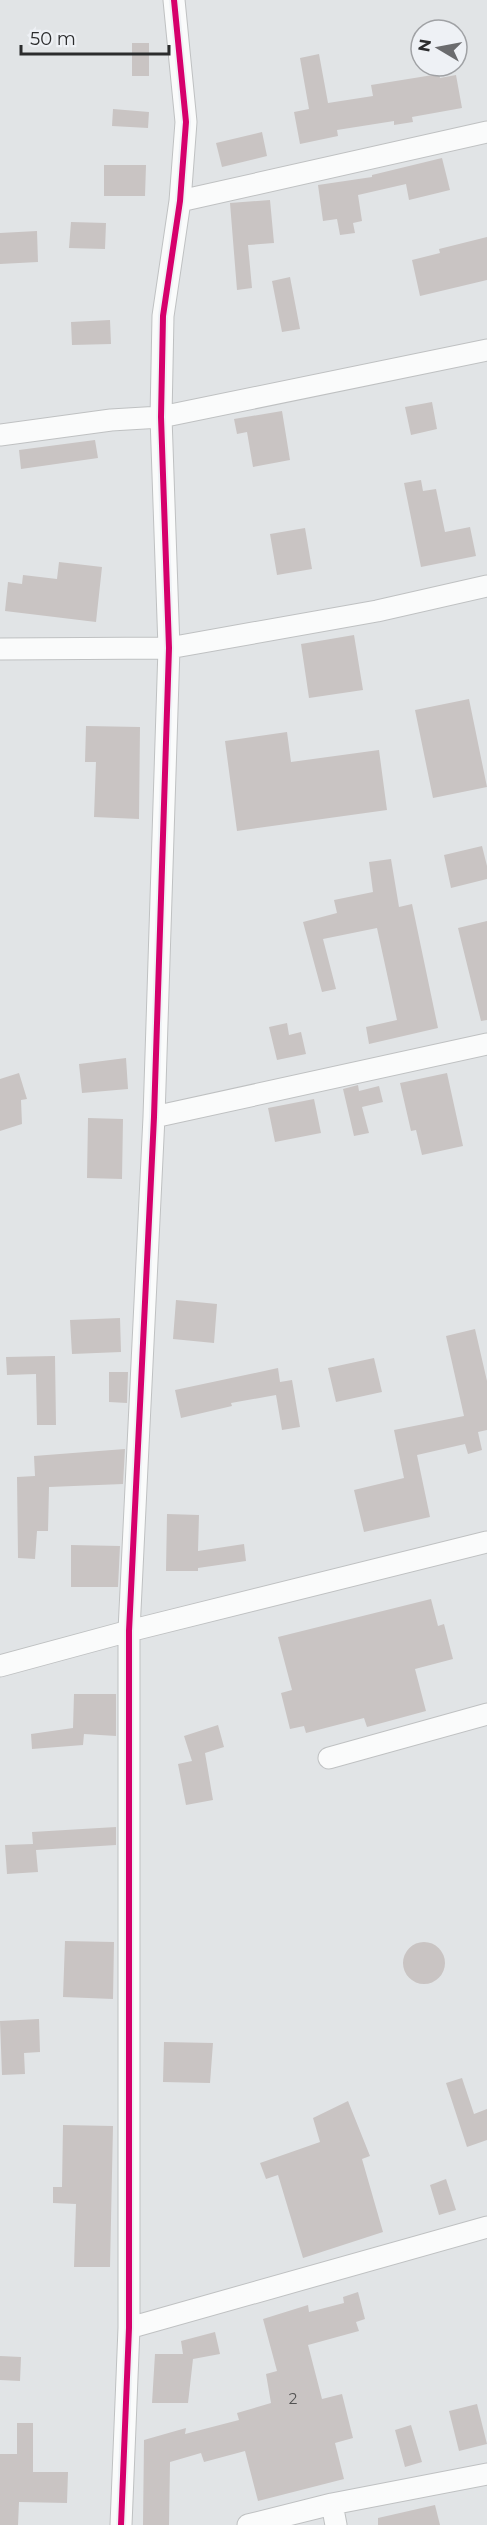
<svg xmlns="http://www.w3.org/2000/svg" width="487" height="2525" font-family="Montserrat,sans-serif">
<rect width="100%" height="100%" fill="#e1e4e6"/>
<path fill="#c9c4c3" d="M132,43H149V76H132Z
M319,54L328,103L373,96L371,85L439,74L440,78L456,75L462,108L412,117L413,122L394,125V121L337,130L338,136L300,144L294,112L309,109L300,58Z
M113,109L149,112L148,128L112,126Z
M262,132L267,156L222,167L216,143Z
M442,158L450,190L409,200L406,184L358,195L362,221L353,223L355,233L340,235L337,219L323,221L318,185L372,177V175Z
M104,165H146L145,196H104Z
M270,200L274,243L248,245L252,288L237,290L230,203Z
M71,222L106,223L105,249L69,248Z
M37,231L38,262L0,264V233Z
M487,237V280L420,296L412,260L440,253L439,249Z
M290,277L300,329L282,332L272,281Z
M110,320L111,344L72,345L71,322Z
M432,402L437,429L411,435L405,407Z
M282,411L290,460L253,467L247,432L237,434L234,419Z
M95,440L98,458L21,469L19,450Z
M421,480L423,491L436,489L445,532L470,527L476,556L421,567L404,483Z
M305,528L312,569L277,575L270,534Z
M59,562L102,567L96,622L5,611L8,582L22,584L23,575L57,579Z
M354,635L363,690L309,698L301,644Z
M469,699L487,787L433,798L415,710Z
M86,726L140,727L139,819L94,817L96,762H85Z
M287,732L291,762L379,750L387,810L237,831L225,741Z
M482,846L487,866V879L451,888L444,855Z
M391,859L399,907L412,904L438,1028L369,1044L366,1027L397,1020L377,928L323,939L336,989L322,992L303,922L337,913L334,900L373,892L369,862Z
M487,921V1020L481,1021L458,928Z
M287,1023L289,1035L301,1032L306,1054L277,1060L269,1027Z
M126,1058L128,1089L82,1093L79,1064Z
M19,1073L27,1099L21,1100L22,1124L0,1131V1079Z
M447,1073L463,1146L422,1155L416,1130L411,1131L400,1083Z
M358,1085L359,1091L379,1086L383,1102L362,1107L369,1133L354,1136L343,1089Z
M314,1099L321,1133L275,1142L268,1108Z
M88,1118L123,1119L122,1179L87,1178Z
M176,1300L217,1304L214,1343L173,1339Z
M120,1318L121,1352L72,1354L70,1320Z
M475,1329L487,1381V1430L478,1432L482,1450L468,1454L465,1444L417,1455L430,1517L364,1532L354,1490L404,1478L394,1430L464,1416L446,1336Z
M55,1356L56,1425H37L36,1374L7,1375L6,1357Z
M374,1358L382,1392L336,1402L328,1368Z
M278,1368L280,1382L292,1380L300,1427L282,1430L276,1395L231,1403L232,1406L181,1418L175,1390Z
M109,1372H128L127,1403L109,1402Z
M125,1449L123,1484L49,1487L48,1531H37L35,1559L18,1558L17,1477L35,1476L34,1456Z
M167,1514L199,1515L198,1551L244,1544L246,1561L198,1568V1571H166Z
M71,1545L120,1546L118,1587H71Z
M431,1599L438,1626L444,1624L453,1659L415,1669L426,1711L367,1727L364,1718L306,1733L304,1726L290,1729L281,1693L292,1690L278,1637Z
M74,1694H116V1736L84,1734L83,1745L32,1749L31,1734L73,1728Z
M218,1725L224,1747L205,1753L213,1800L186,1805L178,1764L192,1761L184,1736Z
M116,1827V1845L36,1850L38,1872L7,1874L5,1845L33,1844L32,1832Z
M65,1941L114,1942L113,1999L63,1997Z
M403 1963a21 21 0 1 1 42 0a21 21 0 1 1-42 0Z
M39,2019L40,2052L24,2053L25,2074L2,2075L0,2021Z
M164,2042L213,2043L210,2083L163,2082Z
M462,2078L474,2114L487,2109V2140L467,2147L446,2083Z
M348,2101L370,2156L362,2159L383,2232L303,2258L278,2175L266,2179L260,2163L320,2142L313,2118Z
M63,2125L113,2126L110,2267H74L76,2204L53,2203V2187H62Z
M446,2179L456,2210L439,2215L430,2185Z
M358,2292L365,2319L356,2322L359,2331L308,2345L322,2399L342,2394L353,2438L335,2443L344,2479L258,2501L245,2451L204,2462L201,2453L170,2462L169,2525H143L144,2440L186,2428L185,2434L239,2420L237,2413L271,2403L266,2374L277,2371L263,2319L308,2305L309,2312L344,2303L343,2297Z
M215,2332L220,2354L193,2359L188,2403H152L155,2354H183L181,2341Z
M0,2356L21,2357L20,2381L0,2380Z
M477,2404L487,2444L459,2451L449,2411Z
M17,2423H33V2472H68L67,2503L19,2502L18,2525H0V2454H17Z
M411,2425L422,2462L405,2467L395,2430Z
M435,2505L440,2525H378V2518Z"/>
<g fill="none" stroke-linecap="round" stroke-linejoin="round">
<defs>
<path id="minor" d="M180,201L487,132
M0,435L111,420L161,417L487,350
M0,649L169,648L377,611L487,586
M154,1117L487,1044
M0,1666L129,1631L487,1542
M329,1758L487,1714
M129,2328L487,2227
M332,2504L336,2525
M121,2525L129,2328V1631L154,1117L169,648L161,417L163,316L180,201L186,122L174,0
M248,2525L332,2504L487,2474"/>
</defs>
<use href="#minor" stroke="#bfc1c2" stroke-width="23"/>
<use href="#minor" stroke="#fafbfb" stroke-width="21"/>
<defs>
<path id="cycleway" d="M121,2525L129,2328V1631L154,1117L169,648L161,417L163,316L180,201L186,122L174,0"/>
</defs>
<use href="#cycleway" stroke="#eef1f5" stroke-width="10"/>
<use href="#cycleway" stroke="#d6006c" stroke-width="6"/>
</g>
<g text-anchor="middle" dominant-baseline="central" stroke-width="6" stroke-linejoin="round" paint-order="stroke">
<g font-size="15" fill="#525252">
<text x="293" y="2398">2</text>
</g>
</g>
<g transform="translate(439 48) rotate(280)"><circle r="28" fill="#eef1f5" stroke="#a0a2a5" stroke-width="1.5"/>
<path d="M0-4.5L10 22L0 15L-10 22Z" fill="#6b6c6e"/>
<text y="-9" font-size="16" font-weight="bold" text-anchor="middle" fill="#2b2c2d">N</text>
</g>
<path d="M21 45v9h148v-9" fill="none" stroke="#2b2c2d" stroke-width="3"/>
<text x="30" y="45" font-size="18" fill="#2b2c2d" stroke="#eef1f5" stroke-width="4.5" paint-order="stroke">50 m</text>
</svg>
